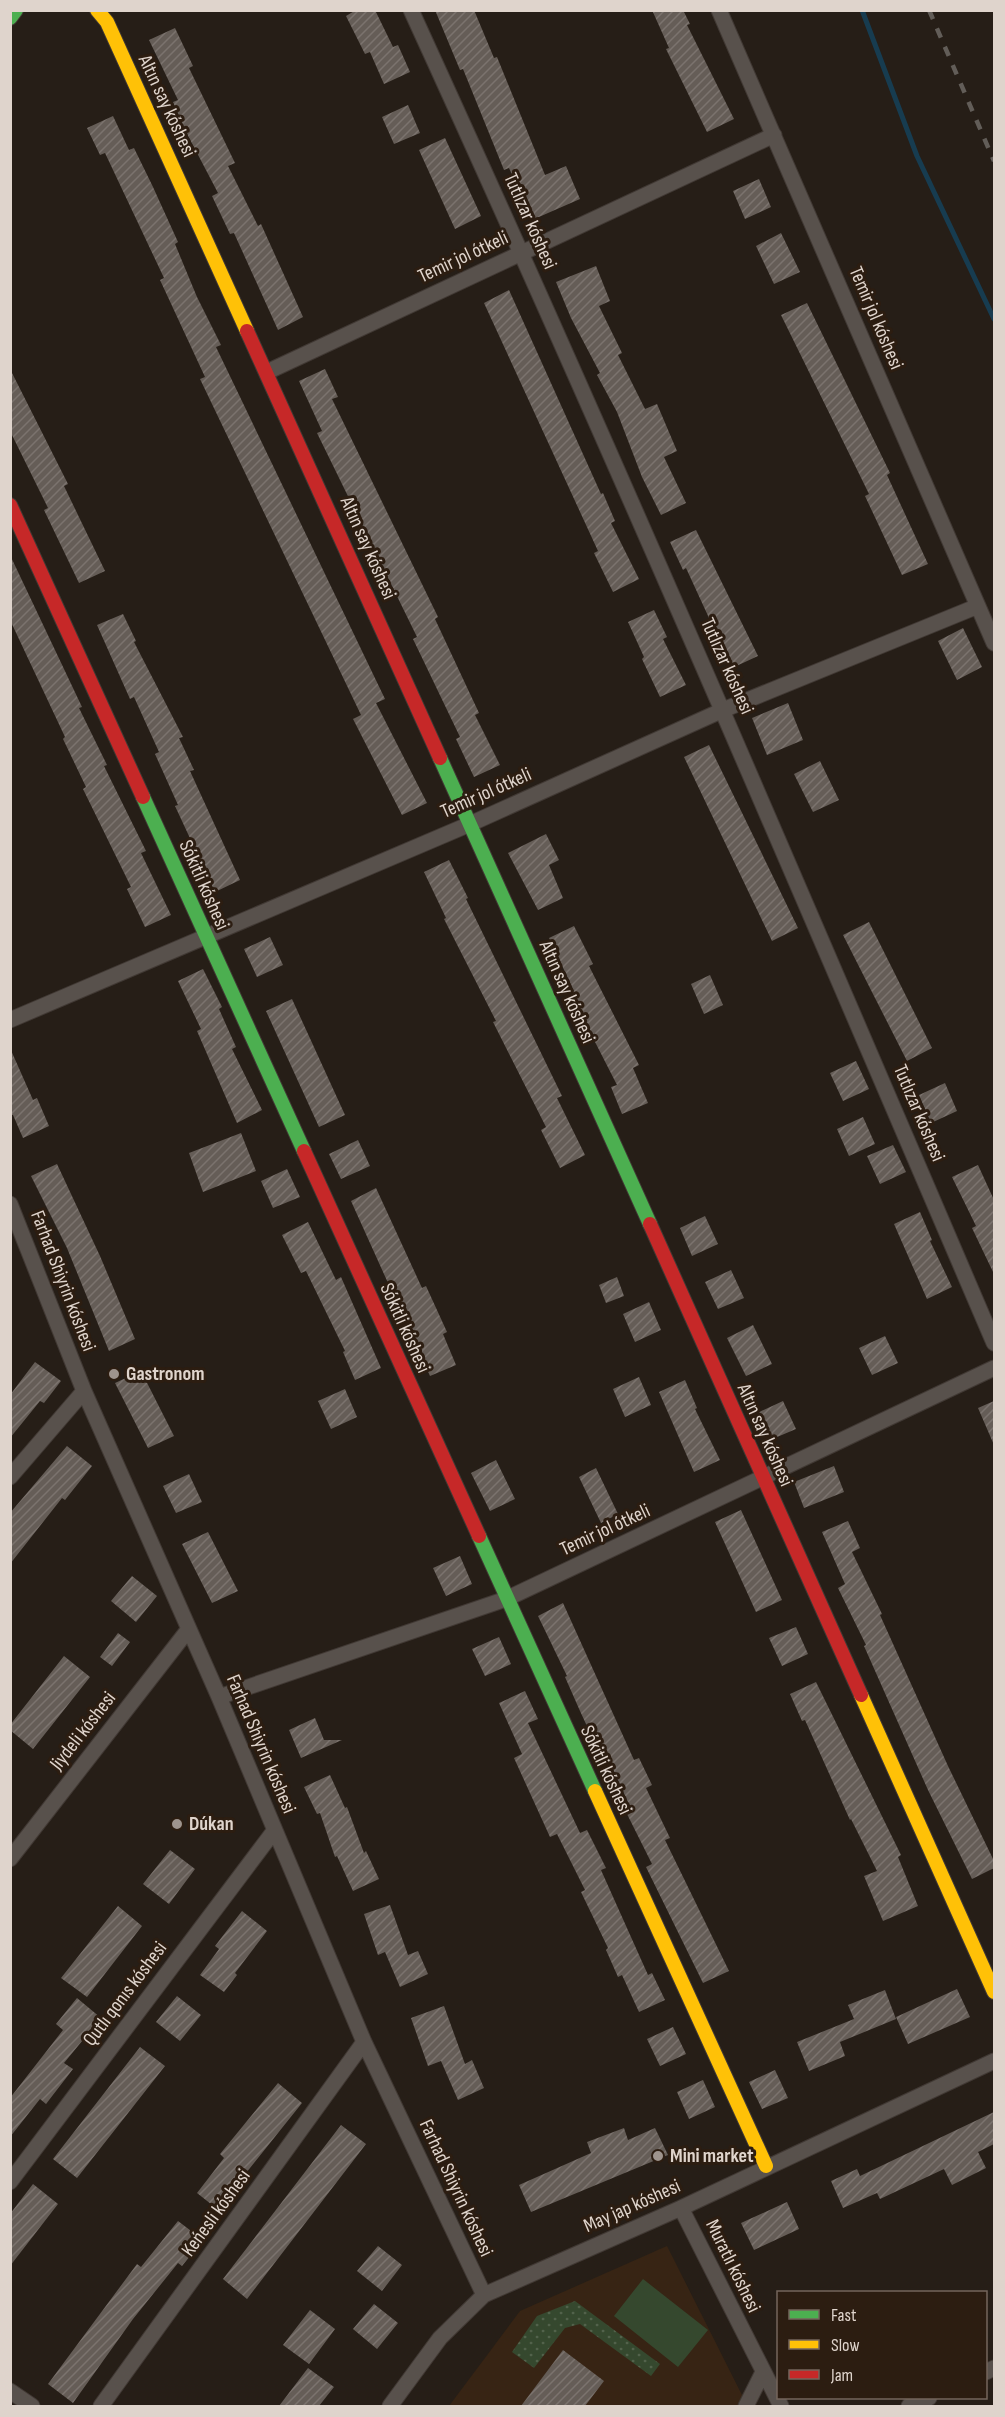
<svg xmlns="http://www.w3.org/2000/svg" width="1005" height="2417" font-family="'Sofia Sans Condensed',sans-serif">
<defs>
<pattern id="grass-dots" width="8" height="8" patternUnits="userSpaceOnUse" patternTransform="scale(1.5)"><rect width="8" height="8" fill="#35482e"/><path d="M2 2h.1M6 6h.1" fill="none" stroke="#52624b" stroke-width="1.8" stroke-linecap="round"/></pattern>
<pattern id="building-hatch" width="6" height="6" patternUnits="userSpaceOnUse" patternTransform="scale(1.5)"><rect width="6" height="6" fill="#655d57"/><path d="M-1 1l2-2M0 6l6-6M5 7l2-2" fill="none" stroke="#7b736e"/></pattern>
</defs>
<rect width="100%" height="100%" fill="#261e17"/>
<path fill="#372414" d="M667,2246L743,2397L738,2406H449L520,2311Z"/>
<path fill="url(#grass-dots)" d="M575,2301L660,2364L651,2376L580,2324L565,2328L534,2368L512,2352L537,2316Z"/>
<path fill="#35482e" d="M643,2279L708,2330L678,2367L614,2316Z"/>
<g fill="none" stroke-linecap="round" stroke-linejoin="round">
<path stroke="#173c50" stroke-width="5" d="M862,10L917,156L994,319"/>
</g>
<path fill="url(#building-hatch)" d="M356,10H375L393,47L398,45L410,72L384,84L370,52L365,54L346,16Z
M435,10H474L494,58L497,57L545,175L566,166L580,199L532,220L509,168L504,170L463,69L460,70Z
M652,10H683L690,24L687,25L734,119L707,132L666,49L669,48Z
M175,28L193,66L189,68L235,163L228,166L258,226L261,224L303,317L278,330L234,233L230,234L212,196L218,193L185,130L173,102L178,100L149,40Z
M408,105L420,133L394,144L382,117Z
M113,116L129,150L134,148L153,187L178,242L175,244L197,297L221,345L216,347L385,699L376,703L427,803L402,815L353,719L361,715L200,379L205,377L160,280L164,278L105,153L100,155L87,128Z
M445,138L481,216L455,229L419,150Z
M759,179L771,207L745,219L733,191Z
M781,233L800,272L774,284L756,246Z
M596,266L610,301L599,306L622,353L618,355L645,409L657,404L677,451L664,457L686,503L661,515L642,477L617,412L597,375L600,373L571,318L556,282Z
M509,290L601,494L603,493L615,521L611,523L639,579L613,592L594,553L598,551L484,303Z
M807,303L890,473L887,475L928,564L902,575L865,496L869,494L781,315Z
M10,369L68,484L64,486L105,571L79,583L44,510L48,508L10,431Z
M325,369L338,397L332,399L438,617L435,619L479,713L475,715L500,765L474,777L456,739L460,737L413,639L417,637L317,433L322,431L299,381Z
M696,530L758,656L732,668L686,568L683,570L670,542Z
M10,555L82,707L79,708L107,765L104,766L146,851L141,853L171,915L145,927L127,889L131,887L83,789L86,787L63,739L65,737L10,620Z
M654,610L667,637L663,639L686,685L660,697L642,659L644,657L628,622Z
M123,614L136,641L134,642L183,737L179,738L194,770L190,771L240,880L215,892L175,806L178,805L155,754L159,752L134,697L130,699L97,625Z
M963,628L982,667L957,680L938,641Z
M788,703L803,740L767,755L752,718Z
M709,745L798,928L772,941L684,757Z
M820,761L839,800L813,812L794,774Z
M546,834L559,860L549,865L563,898L538,910L508,853Z
M449,860L468,898L466,899L562,1096L557,1098L585,1155L560,1168L541,1130L546,1127L493,1022L496,1021L444,919L446,918L424,872Z
M869,922L932,1048L907,1061L843,935Z
M574,926L593,964L589,966L639,1065L633,1068L648,1103L622,1114L611,1087L617,1085L570,993L574,991L549,938Z
M270,937L283,965L257,977L244,949Z
M203,969L222,1007L219,1009L236,1047L232,1049L262,1110L237,1123L197,1031L201,1029L178,981Z
M710,975L723,1005L704,1014L691,984Z
M292,999L345,1115L319,1127L266,1011Z
M10,1048L33,1100L37,1098L49,1126L23,1138L13,1115H10Z
M856,1061L869,1089L843,1101L830,1073Z
M945,1083L957,1111L931,1123L919,1095Z
M863,1117L875,1144L849,1156L837,1129Z
M241,1133L256,1171L203,1192L189,1153Z
M358,1140L370,1166L341,1179L329,1154Z
M893,1145L906,1172L880,1184L867,1156Z
M57,1164L100,1256L135,1339L109,1351L67,1248L31,1176Z
M978,1165L994,1200V1274L972,1228L976,1226L952,1177Z
M287,1169L300,1197L273,1208L261,1181Z
M376,1188L422,1288L426,1286L447,1332L443,1334L456,1365L430,1376L351,1201Z
M920,1212L932,1240L930,1241L952,1287L927,1299L894,1224Z
M705,1216L718,1244L692,1256L680,1228Z
M308,1222L336,1280L341,1277L381,1368L355,1380L343,1352L345,1351L306,1271L301,1273L282,1235Z
M731,1270L744,1298L718,1309L705,1282Z
M617,1277L624,1296L606,1303L599,1285Z
M649,1302L661,1330L635,1342L623,1314Z
M753,1325L772,1364L746,1376L727,1338Z
M885,1336L898,1363L872,1375L859,1348Z
M35,1362L61,1381L44,1403L40,1401L10,1438V1395Z
M141,1371L174,1436L148,1448L115,1383Z
M639,1377L651,1405L625,1417L613,1389Z
M685,1380L697,1408L695,1409L720,1460L694,1472L659,1392Z
M345,1389L357,1417L331,1429L318,1401Z
M783,1401L796,1429L770,1440L757,1413Z
M994,1401V1445L978,1408Z
M67,1446L92,1466L65,1500L62,1498L10,1564V1513Z
M496,1460L515,1499L490,1511L471,1473Z
M834,1466L844,1492L804,1508L794,1482Z
M596,1468L618,1514L601,1523L579,1477Z
M189,1474L202,1502L176,1513L163,1486Z
M741,1510L782,1600L756,1612L715,1522Z
M848,1521L860,1548L852,1552L882,1614L880,1615L948,1766L994,1861V1868L972,1879L928,1790L864,1646L866,1645L838,1588L845,1584L822,1532Z
M208,1532L238,1591L212,1603L182,1544Z
M460,1556L472,1584L446,1596L433,1568Z
M132,1576L157,1596L136,1622L111,1601Z
M563,1603L634,1760L639,1758L652,1785L646,1788L670,1838L665,1840L729,1971L703,1983L646,1867L652,1864L626,1812L631,1809L603,1747L598,1750L580,1711L565,1677L567,1676L538,1616Z
M796,1627L808,1654L782,1666L769,1638Z
M118,1633L130,1642L112,1666L100,1657Z
M499,1637L511,1664L485,1676L472,1649Z
M64,1656L90,1677L33,1749L10,1730V1725Z
M816,1682L901,1855L898,1857L918,1906L883,1921L864,1876L877,1871L851,1819L850,1820L805,1720L802,1721L790,1694Z
M525,1691L538,1719L528,1723L580,1833L587,1830L606,1868L601,1870L648,1975L652,1973L665,2000L639,2012L622,1975L618,1977L606,1950L608,1948L581,1892L585,1890L557,1834L550,1837L514,1758L522,1754L499,1703Z
M315,1718L324,1740H342L301,1758L289,1730Z
M330,1775L345,1808L347,1807L364,1853L366,1851L379,1879L353,1891L337,1856L335,1857L320,1813L317,1814L304,1787Z
M170,1850L195,1869L169,1904L143,1884Z
M390,1905L408,1955L418,1951L428,1974L400,1987L385,1952L378,1955L364,1914Z
M118,1906L142,1926L87,1997L61,1978Z
M242,1911L267,1931L235,1973L237,1975L224,1992L200,1975L219,1949L215,1946Z
M957,1989L970,2017L908,2044L896,2017Z
M885,1990L896,2019L840,2042L845,2056L809,2071L797,2042L854,2019L848,2005Z
M177,1996L201,2015L180,2041L156,2022Z
M77,1998L101,2018L64,2063L73,2069L46,2104L40,2099L10,2137V2098L63,2030L56,2024Z
M444,2006L465,2064L472,2060L484,2088L458,2100L441,2061L428,2066L411,2018Z
M673,2027L686,2054L660,2066L647,2039Z
M140,2047L165,2066L77,2178L53,2159Z
M775,2070L788,2098L762,2109L749,2082Z
M703,2080L715,2107L689,2119L677,2092Z
M278,2083L302,2103L238,2183L242,2186L221,2212L197,2193L224,2158L220,2154Z
M994,2112V2144L978,2152L986,2168L952,2185L944,2169L880,2199L877,2193L843,2208L831,2181L857,2169L860,2176Z
M341,2125L366,2144L247,2299L223,2279Z
M624,2128L628,2140L655,2128L668,2155L531,2212L519,2185L591,2153L587,2142Z
M33,2184L58,2204L10,2266V2214Z
M787,2202L799,2229L754,2250L741,2223Z
M178,2221L203,2240L182,2266L178,2263L133,2319L73,2403L48,2384L137,2264L141,2267Z
M378,2246L402,2265L382,2291L357,2271Z
M374,2304L398,2323L377,2349L353,2329Z
M310,2310L335,2329L309,2364L283,2345Z
M563,2350L604,2381L585,2406H521Z
M308,2368L334,2387L319,2406H279Z"/>
<g fill="none" stroke-linecap="round" stroke-linejoin="round">
<defs>
<path id="street" d="M411,10C613,451 803,897 994,1343
M719,10L994,643
M267,372L774,135
M10,1020L470,824L723,710L978,606
M10,1204L84,1391L219,1697L364,2042L484,2295
M10,1477L84,1391
M219,1697L506,1599L994,1368
M10,1859L188,1630
M10,2182L274,1831
M681,2208L781,2406
M986,2372L994,2368
M10,2391L32,2406
M101,2406L364,2042
M390,2406L440,2338L484,2295L681,2208L994,2061
M746,2406L762,2374
M909,2406L929,2398"/>
<path id="fast" d="M10,18L16,10
M440,758L650,1224
M143,797L304,1151
M479,1536L595,1791"/>
<path id="slow" d="M97,10L107,22L247,331
M861,1695L994,1992
M595,1791L766,2166"/>
<path id="jam" d="M247,331L440,758
M10,505L143,797
M304,1151L479,1536
M650,1224L861,1695"/>
</defs>
<use href="#street" stroke="#413934" stroke-width="17"/>
<use href="#fast" stroke="#413934" stroke-width="16"/>
<use href="#slow" stroke="#413934" stroke-width="16"/>
<use href="#jam" stroke="#413934" stroke-width="16"/>
<use href="#street" stroke="#58514c" stroke-width="15"/>
<use href="#fast" stroke="#4caf50" stroke-width="14"/>
<use href="#slow" stroke="#ffc107" stroke-width="14"/>
<use href="#jam" stroke="#c62828" stroke-width="14"/>
<path stroke="#625d58" stroke-width="4.5" stroke-dasharray="10 10" stroke-linecap="butt" d="M929,10L994,161"/>
</g>
<g fill="#9e948d" stroke="#2c1d11" stroke-width="2">
<circle cx="114" cy="1374" r="6"/>
<circle cx="177" cy="1824" r="6"/>
<circle cx="658" cy="2156" r="6"/>
</g>
<g text-anchor="middle" dominant-baseline="central" stroke-width="6" stroke-linejoin="round" paint-order="stroke">
<g font-size="20" fill="#dfd4cc" stroke="#2c1d11">
<text transform="translate(167 106) rotate(65)">Altın say kóshesi</text>
<text transform="translate(530 221) rotate(66)">Tutlızar kóshesi</text>
<text transform="translate(463 257) rotate(-25)">Temir jol ótkeli</text>
<text transform="translate(876 318) rotate(67)">Temir jol kóshesi</text>
<text transform="translate(368 548) rotate(66)">Altın say kóshesi</text>
<text transform="translate(727 666) rotate(66)">Tutlızar kóshesi</text>
<text transform="translate(486 793) rotate(-24)">Temir jol ótkeli</text>
<text transform="translate(204 885) rotate(66)">Sókitli kóshesi</text>
<text transform="translate(567 992) rotate(66)">Altın say kóshesi</text>
<text transform="translate(919 1113) rotate(67)">Tutlızar kóshesi</text>
<text transform="translate(63 1281) rotate(69)">Farhad Shiyrin kóshesi</text>
<text transform="translate(405 1328) rotate(66)">Sókitli kóshesi</text>
<text transform="translate(765 1435) rotate(66)">Altın say kóshesi</text>
<text transform="translate(605 1530) rotate(-25)">Temir jol ótkeli</text>
<text transform="translate(83 1731) rotate(-52)">Jiydeli kóshesi</text>
<text transform="translate(261 1744) rotate(67)">Farhad Shiyrin kóshesi</text>
<text transform="translate(606 1770) rotate(65)">Sókitli kóshesi</text>
<text transform="translate(125 1994) rotate(-53)">Qutlı qonıs kóshesi</text>
<text transform="translate(456 2188) rotate(65)">Farhad Shiyrin kóshesi</text>
<text transform="translate(632 2206) rotate(-24)">May jap kóshesi</text>
<text transform="translate(216 2213) rotate(-54)">Keńesli kóshesi</text>
<text transform="translate(733 2266) rotate(64)">Muratlı kóshesi</text>
</g>
<g font-size="20" font-weight="bold" fill="#dfd4cc" stroke="#2c1d11" text-anchor="start">
<text x="126" y="1374">Gastronom</text>
<text x="189" y="1824">Dúkan</text>
<text x="670" y="2156">Mini market</text>
</g>
</g>
<rect width="1005" height="2417" fill="none" stroke="#dfd4cc" stroke-width="24"/>
<rect x="777" y="2291" width="210" height="108" fill="#2c1d11" stroke="#74665c" stroke-width="1.5"/>
<rect x="789" y="2310" width="30" height="9" fill="#4caf50" stroke="#74665c" stroke-width="1.5"/>
<text x="831" y="2321" font-size="18" fill="#dfd4cc">Fast</text>
<rect x="789" y="2340" width="30" height="9" fill="#ffc107" stroke="#74665c" stroke-width="1.5"/>
<text x="831" y="2351" font-size="18" fill="#dfd4cc">Slow</text>
<rect x="789" y="2370" width="30" height="9" fill="#c62828" stroke="#74665c" stroke-width="1.5"/>
<text x="831" y="2381" font-size="18" fill="#dfd4cc">Jam</text>
</svg>
